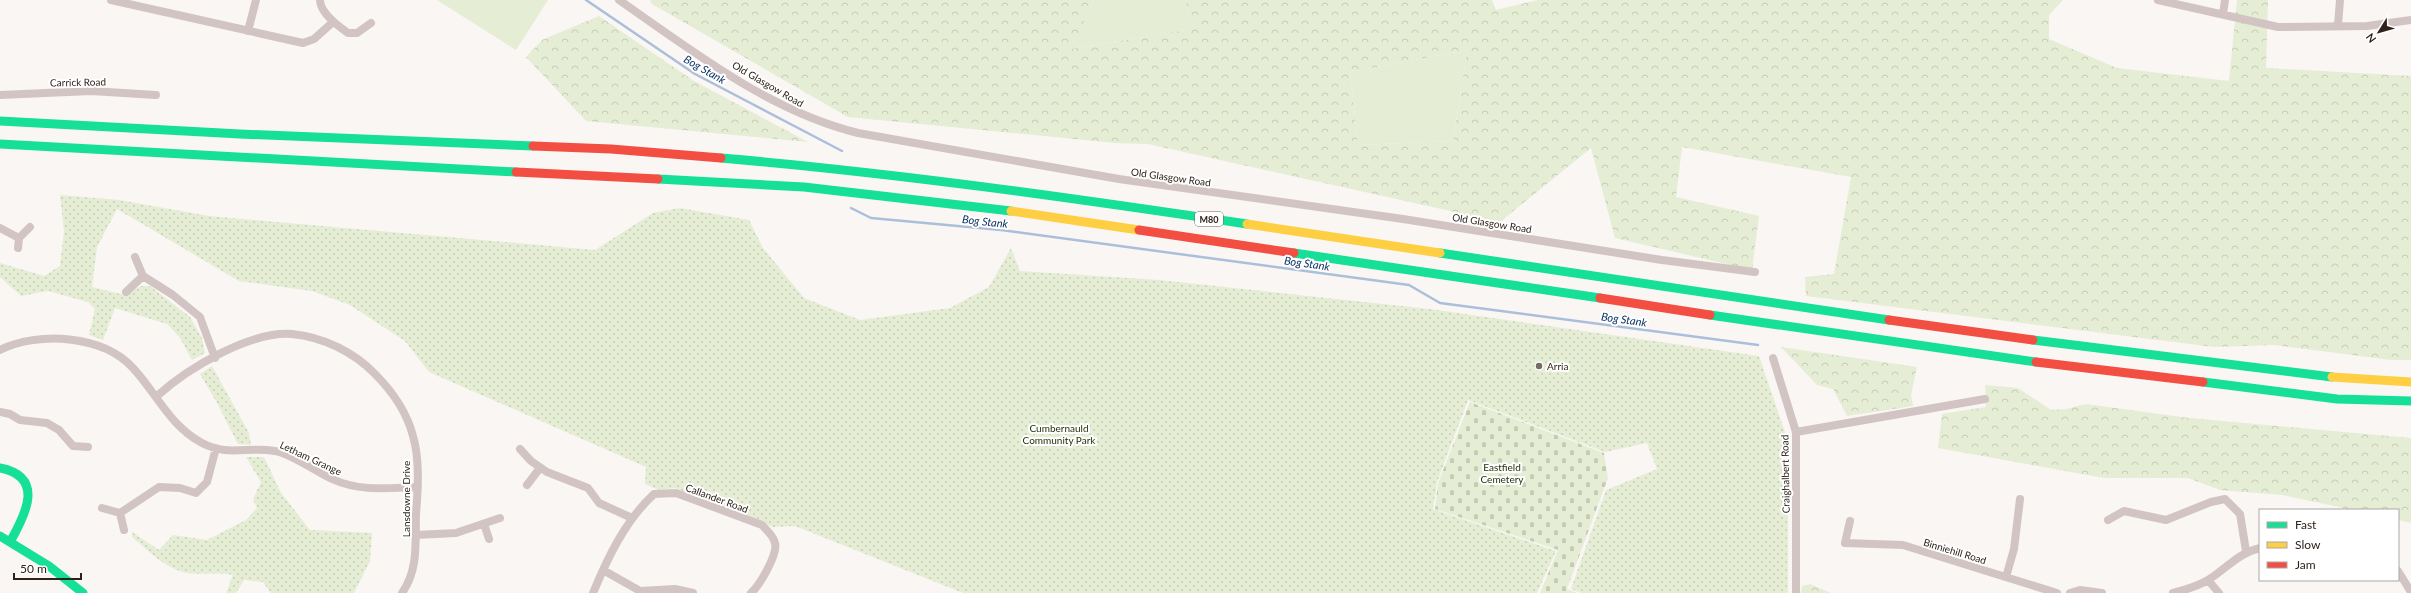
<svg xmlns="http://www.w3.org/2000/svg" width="2411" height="593" font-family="Lato,sans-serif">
<defs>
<pattern id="forest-crowns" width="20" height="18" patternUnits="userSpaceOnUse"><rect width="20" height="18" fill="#e6edd5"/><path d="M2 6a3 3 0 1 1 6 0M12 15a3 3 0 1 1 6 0" fill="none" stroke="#c6cbb6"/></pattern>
<pattern id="cemetery-stones" width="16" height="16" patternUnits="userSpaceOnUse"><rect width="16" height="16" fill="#e6edd5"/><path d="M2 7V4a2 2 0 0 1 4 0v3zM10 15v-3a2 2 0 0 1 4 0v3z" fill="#c6cbb6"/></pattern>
<pattern id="park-dots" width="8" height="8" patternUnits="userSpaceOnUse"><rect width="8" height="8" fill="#e6edd5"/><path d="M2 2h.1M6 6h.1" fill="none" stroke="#c6cbb6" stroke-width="1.8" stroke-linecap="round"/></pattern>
</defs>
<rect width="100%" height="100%" fill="#f9f6f4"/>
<path fill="#e6edd5" d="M437,0H548L516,50Z
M1094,0H1186L1192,29L1070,49Z
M1467,50L1453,141L1358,145L1350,72Z"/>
<path fill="url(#forest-crowns)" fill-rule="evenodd" d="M650,0H1094L1071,49L1191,29L1186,0H1492L1496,10L1538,0H2063L2049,15V39L2117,68L2229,81L2237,0H2268L2266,68L2411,76V360H2391L2274,345L2214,347L1806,296L1805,277L1834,274L1851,177L1682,147L1676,197L1759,216L1752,270L1615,238L1591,148L1500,222L1148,144L1115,143L848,117L652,4ZM1467,50L1453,141L1358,145L1350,72Z
M599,16L694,81L808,142L586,121L526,57L542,40Z
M1781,347L1917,367L1911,395L1913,406L1847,416L1833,389L1817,385Z
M1985,385L2018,388L2051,410L2066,409L2086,404L2189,418L2411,438V523L2398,520V510H2353L2282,495L2220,490L2188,478H2104L1938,448L1942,414L1986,407Z
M1810,584L1831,593H1801L1802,586Z"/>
<path fill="url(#cemetery-stones)" d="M1470,402L1604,453L1608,478L1567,589L1577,593H1540L1558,550L1435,509L1438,483Z"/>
<path fill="url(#park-dots)" d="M60,195L119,200L209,216L595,250L653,213L680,208L749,220L763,248L804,298L860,320L950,308L989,287L1011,248L1020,271L1159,280L1430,309L1759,356L1788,441V593H1581L1571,589L1606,490L1657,469L1647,443L1605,452L1468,400L1437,482L1433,509L1556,551L1537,593H963L795,526L773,527L675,488L659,490L645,484L646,467L429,372L405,341L350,305L312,291L239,281L117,209L97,247L92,287L125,295L141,286H150L190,317L202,338L205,353L192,360L180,338L167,324L115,308L103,340L89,335L95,309L88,302L48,291L21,296L0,277V263L44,276L60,266L64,231Z
M212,366L249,433L251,445L238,444L217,403L200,374Z
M246,457H264L281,493L310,530L372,533L370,561L354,593H271L263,582L244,580L236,593H226L233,575C218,572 200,575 187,573C164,568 149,551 132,537V532L159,550L173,535L207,540L246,520L257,508L253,499L261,482Z"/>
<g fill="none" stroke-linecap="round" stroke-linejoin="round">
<path stroke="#abbfdb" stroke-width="2.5" d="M586,0L695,74L842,151
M851,208L871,218L1001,230L1409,285L1440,303L1758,345"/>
<path stroke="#d3c4c4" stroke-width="8" d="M111,0L303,43L314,39L333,22
M320,0C320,13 338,26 348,33H357L371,23
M619,0C694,52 769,111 858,133L1119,179L1403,219L1662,260L1755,272
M2158,0L2278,27L2367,26L2411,20
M2223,14L2225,0
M2338,25L2340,0
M248,31L256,0
M0,95L91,91L156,95
M0,228L19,238
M18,248L19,238L30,227
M135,257L143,276L173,295L200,317L215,358
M126,292L143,276
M0,350C38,331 103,335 133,368C157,394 170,426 202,443C229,457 247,446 275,451C290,453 317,472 332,479C361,492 387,488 418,487
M1773,358L1796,432V593
M157,396C188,368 250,331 292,334C323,337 354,352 375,374C392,391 407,413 413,436C420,460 418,489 416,514C415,541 419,569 402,593
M0,412L10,414L20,420L47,423L59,430L73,446L88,447
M1796,432L1985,399
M520,449L531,461L547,472L588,488L599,503L632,518
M527,485L540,468
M102,508L120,513L159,487L180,488L196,493L207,482L216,448
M120,513L124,530
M2108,520L2124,511L2166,520L2211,502L2225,499L2240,514L2246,551
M1850,521L1845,543L1903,545L2057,593
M484,524L489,539
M416,535L456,533L500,518
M603,570L640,591L675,589L693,593
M2398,571L2411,592
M2006,577L2014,549L2020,499
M2208,580L2219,593
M593,593C608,557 625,521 654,494L676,493L762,525C767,531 773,535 775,543C778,554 760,585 751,593
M2070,593L2080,590L2102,593
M2173,593C2185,590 2196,587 2208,580C2226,569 2238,553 2260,548"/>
<path stroke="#16e098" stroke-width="9" d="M0,121L240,134L533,146
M0,144L516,172
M721,158C897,173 1072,198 1247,224
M658,179L804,187L1011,211
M1294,253L1600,298
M1440,253L1889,320
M1710,315L2036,362
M2033,340L2332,377
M2203,382L2337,399L2411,401
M0,468C45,477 26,514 10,542
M0,536L49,566L83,593"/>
<path stroke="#ffcf43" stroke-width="9" d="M1011,211L1139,230
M1247,224L1440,253
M2332,377L2411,382"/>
<path stroke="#f24e42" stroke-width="9" d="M533,146L611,149L721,158
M516,172L658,179
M1139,230L1294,253
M1600,298L1710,315
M1889,320L2033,340
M2036,362L2203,382"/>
</g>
<circle fill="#756c66" stroke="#fff" stroke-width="1.5" cx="1539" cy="366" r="4"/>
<g text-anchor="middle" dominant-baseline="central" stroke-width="4" stroke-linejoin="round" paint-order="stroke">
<rect fill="#fff" stroke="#6d645f" stroke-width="1" x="1195" y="212" width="28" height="14" rx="3"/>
<g font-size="9" font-weight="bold" fill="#2e221a">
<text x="1209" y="219">M80</text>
</g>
<g font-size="10" fill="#2e221a" stroke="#fff">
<text transform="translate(78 82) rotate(-1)">Carrick Road</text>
<text transform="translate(768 84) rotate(30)">Old Glasgow Road</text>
<text transform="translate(1171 177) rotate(8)">Old Glasgow Road</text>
<text transform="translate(1492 223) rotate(9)">Old Glasgow Road</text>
<text transform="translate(311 458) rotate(25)">Letham Grange</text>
<text transform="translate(1785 474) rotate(-91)">Craighalbert Road</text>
<text transform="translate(717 498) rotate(20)">Callander Road</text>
<text transform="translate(406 499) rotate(-90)">Lansdowne Drive</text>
<text transform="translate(1955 551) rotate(17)">Binniehill Road</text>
</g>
<g font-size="10" fill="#2e221a" stroke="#fff" text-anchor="start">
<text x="1547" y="366">Arria</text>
</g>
<g font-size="10" fill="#25300a" stroke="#fff">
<text x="1059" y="428">Cumbernauld<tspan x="1059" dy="12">Community Park</tspan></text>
<text x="1502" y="467">Eastfield<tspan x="1502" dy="12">Cemetery</tspan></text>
</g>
<g font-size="11" font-style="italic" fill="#0a3163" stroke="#fff">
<text transform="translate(705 69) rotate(30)">Bog Stank</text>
<text transform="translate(985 221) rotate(6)">Bog Stank</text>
<text transform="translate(1307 263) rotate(8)">Bog Stank</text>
<text transform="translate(1624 319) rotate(8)">Bog Stank</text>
</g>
</g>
<rect x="2259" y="509" width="140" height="72" fill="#ffffff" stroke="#aba7a3"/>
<rect x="2267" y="522" width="20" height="6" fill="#16e098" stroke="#aba7a3"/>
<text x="2295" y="529" font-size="12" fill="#2e221a">Fast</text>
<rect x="2267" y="542" width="20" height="6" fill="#ffcf43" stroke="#aba7a3"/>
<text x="2295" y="549" font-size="12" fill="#2e221a">Slow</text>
<rect x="2267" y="562" width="20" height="6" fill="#f24e42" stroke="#aba7a3"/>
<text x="2295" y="569" font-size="12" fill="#2e221a">Jam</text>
<g transform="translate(2379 32) rotate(233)" stroke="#ffffff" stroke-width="3" paint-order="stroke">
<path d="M0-3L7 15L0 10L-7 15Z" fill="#2e221a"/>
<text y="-6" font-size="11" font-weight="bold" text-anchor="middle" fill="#2e221a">N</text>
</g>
<path d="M14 573v6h67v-6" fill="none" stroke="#2e221a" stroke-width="2"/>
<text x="20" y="573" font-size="12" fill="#2e221a" stroke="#ffffff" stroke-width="3" paint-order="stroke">50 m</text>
</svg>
